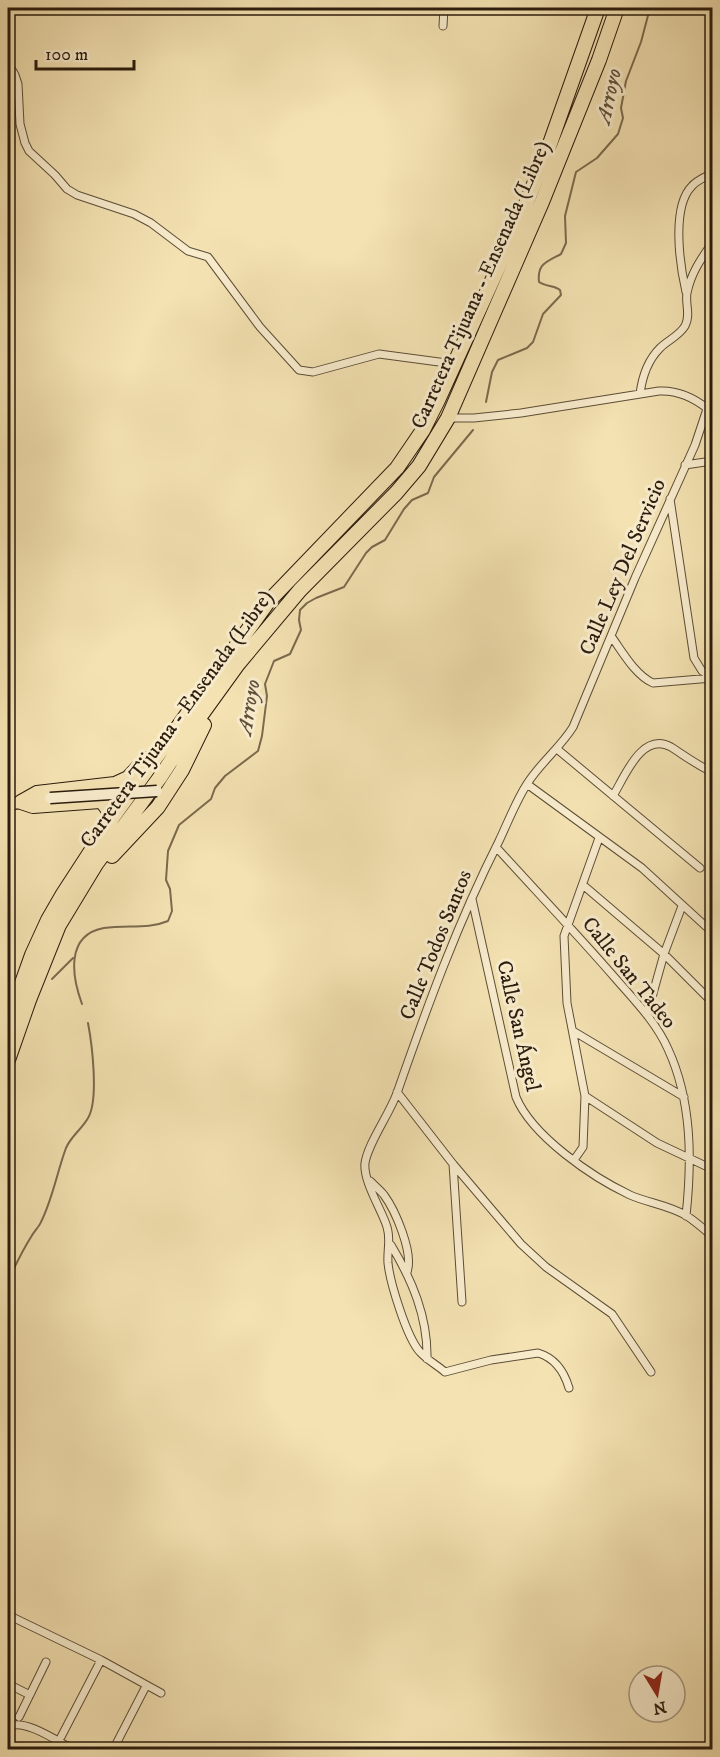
<svg xmlns="http://www.w3.org/2000/svg" width="720" height="1757" font-family="'IM FELL DW Pica',serif">
<rect width="100%" height="100%" fill="#f4e2b2"/>
<filter id="stains"><feTurbulence type="fractalNoise" baseFrequency=".00333" numOctaves="4"/><feColorMatrix values="0 0 0 0 .2 0 0 0 0 .09 0 0 0 0 .02 0 0 0 .5 -.17"/></filter>
<radialGradient id="worn" r=".72"><stop offset=".6" stop-color="#630" stop-opacity="0"/><stop offset="1" stop-color="#630" stop-opacity=".3"/></radialGradient>
<g fill="none" stroke-linecap="round" stroke-linejoin="round">
<path stroke="#7a6a4e" stroke-width="2" d="M486,402L492,372L498,360L527,348L533,342L543,314L561,295L560,290C554,285 546,287 539,282C537,264 546,262 561,254L566,243L565,216L576,172L597,158L618,134L623,118L621,108L626,81L641,42L650,8
M52,979L73,958
M82,1004C72,977 65,935 104,928C126,924 147,930 168,921L172,911L170,889L166,880L168,851L179,825L211,799L215,788L225,776L258,751L262,736L267,696L265,684L274,661L290,654L301,630L299,620L300,610L307,603L316,598L344,587L366,553L372,547L385,540L404,509L412,500L428,493L434,477L473,430
M8,1281C15,1266 22,1251 31,1237C34,1231 39,1227 41,1222C53,1198 57,1172 66,1148C71,1136 82,1129 88,1118C99,1100 92,1044 88,1023"/>
<defs>
<path id="street" d="M259,8L267,10L282,8
M443,26L444,8
M8,63L15,75L18,84L20,124L25,143L29,151L55,175L67,189L77,195L134,214L151,223L188,251L208,257L260,327L299,370L313,372L379,354L454,364
M686,292C680,266 671,207 692,186C697,180 706,177 712,173
M640,394C642,378 648,360 660,348C668,340 679,336 685,326C691,315 685,304 687,293C691,273 701,259 712,243
M448,418H474L521,413L659,391C678,390 693,397 708,409
M685,465L712,461
M670,499L694,658L702,671L712,676
M611,636C622,651 635,675 653,683L712,678
M557,749L700,868
M527,784L642,868L712,932
M613,796C625,776 642,731 671,747C685,756 697,765 712,772
M496,847C536,891 577,934 616,979C635,1001 656,1022 668,1049C692,1101 692,1160 686,1216
M583,885L664,954L712,1002
M472,899L516,1097C532,1136 592,1177 630,1195C648,1203 669,1205 687,1216C696,1222 704,1229 712,1236
M647,1015L664,954L682,906
M573,1031L684,1097
M397,1092L453,1164L521,1244L546,1267L612,1314L651,1372
M585,1096L657,1143L712,1169
M574,1160L583,1147L585,1096L567,1003L564,936L599,838
M453,1164L462,1302
M370,1181C374,1185 380,1190 384,1195C395,1210 414,1253 407,1272
M391,1245C412,1280 428,1317 427,1359
M712,1313V1314
M569,1388C564,1371 555,1358 538,1353L491,1360L445,1372C437,1365 427,1360 420,1352C407,1338 390,1283 388,1263C387,1250 391,1240 387,1227C382,1210 363,1182 365,1163C368,1143 389,1115 397,1093C427,1007 458,922 499,841C508,822 516,801 527,784C540,763 560,748 573,727L635,578L695,445L712,394
M8,1615L101,1660L161,1693
M8,1684L30,1695
M19,1717L46,1662
M8,1727C23,1717 59,1742 74,1750
M8,1737L14,1750
M61,1737L101,1660
M113,1750L146,1686"/>
<path id="secondary" d="M8,805L28,801"/>
<path id="highway" d="M21,802L37,793L115,784L128,778L146,759
M21,802L33,806L100,801L104,804L113,817
M112,856L158,807L182,770L204,725
M8,1022L32,955L48,920L63,894L113,817L268,602L397,468L423,430L438,400L516,228L546,155L598,8
M8,1060L29,1000L59,925L96,864L161,776L199,718L238,664L300,590L396,493L419,466L448,418L542,202L599,60L617,8"/>
</defs>
<use href="#street" stroke="#5c4d36" stroke-width="9"/>
<use href="#secondary" stroke="#2a1b0d" stroke-width="13"/>
<use href="#highway" stroke="#2a1b0d" stroke-width="16"/>
<use href="#street" stroke="#f8eccd" stroke-width="7"/>
<use href="#secondary" stroke="#f8eccd" stroke-width="10"/>
<use href="#highway" stroke="#f4e2b2" stroke-width="14"/>
<defs>
<path id="secondary-bridge" d="M50,798L157,791"/>
</defs>
<use href="#secondary-bridge" stroke="#2a1b0d" stroke-width="13" stroke-linecap="butt"/>
<use href="#secondary-bridge" stroke="#f8eccd" stroke-width="10"/>
</g>
<g text-anchor="middle" dominant-baseline="central" stroke-width="6" stroke-linejoin="round" paint-order="stroke">
<g font-size="21" fill="#2a1b0d" stroke="#f8eccd">
<text transform="translate(481 285) rotate(-66)">Carretera Tijuana - Ensenada (Libre)</text>
<text transform="translate(623 567) rotate(-67)">Calle Ley Del Servicio</text>
<text transform="translate(177 719) rotate(-54)">Carretera Tijuana - Ensenada (Libre)</text>
<text transform="translate(436 945) rotate(-68)">Calle Todos Santos</text>
<text transform="translate(629 973) rotate(51)">Calle San Tadeo</text>
<text transform="translate(518 1026) rotate(77)">Calle San Ángel</text>
</g>
<g font-size="22" font-style="italic" fill="#5f4f39" stroke="#f8eccd">
<text transform="translate(609 96) rotate(-78)">Arroyo</text>
<text transform="translate(249 707) rotate(-81)">Arroyo</text>
</g>
</g>
<rect width="720" height="1757" fill="none" stroke="#f4e2b2" stroke-width="30"/>
<rect x="9" y="9" width="702" height="1739" fill="none" stroke="#2a1b0d" stroke-width="3"/>
<rect x="15" y="15" width="690" height="1727" fill="none" stroke="#2a1b0d" stroke-width="1.5"/>
<g transform="translate(657 1694) rotate(169)"><circle r="28" fill="#f8eccd" stroke="#a69880" stroke-width="1.5"/>
<path d="M0-4.5L10 22L0 15L-10 22Z" fill="#8f2418"/>
<text y="-9" font-size="16" font-weight="bold" text-anchor="middle" fill="#2a1b0d">N</text>
</g>
<path d="M36 60v9h98v-9" fill="none" stroke="#2a1b0d" stroke-width="3"/>
<text x="45" y="60" font-size="18" fill="#2a1b0d" stroke="#f8eccd" stroke-width="4.5" paint-order="stroke">100 m</text>
<rect width="100%" height="100%" filter="url(#stains)"/>
<rect width="100%" height="100%" fill="url(#worn)"/>
</svg>
